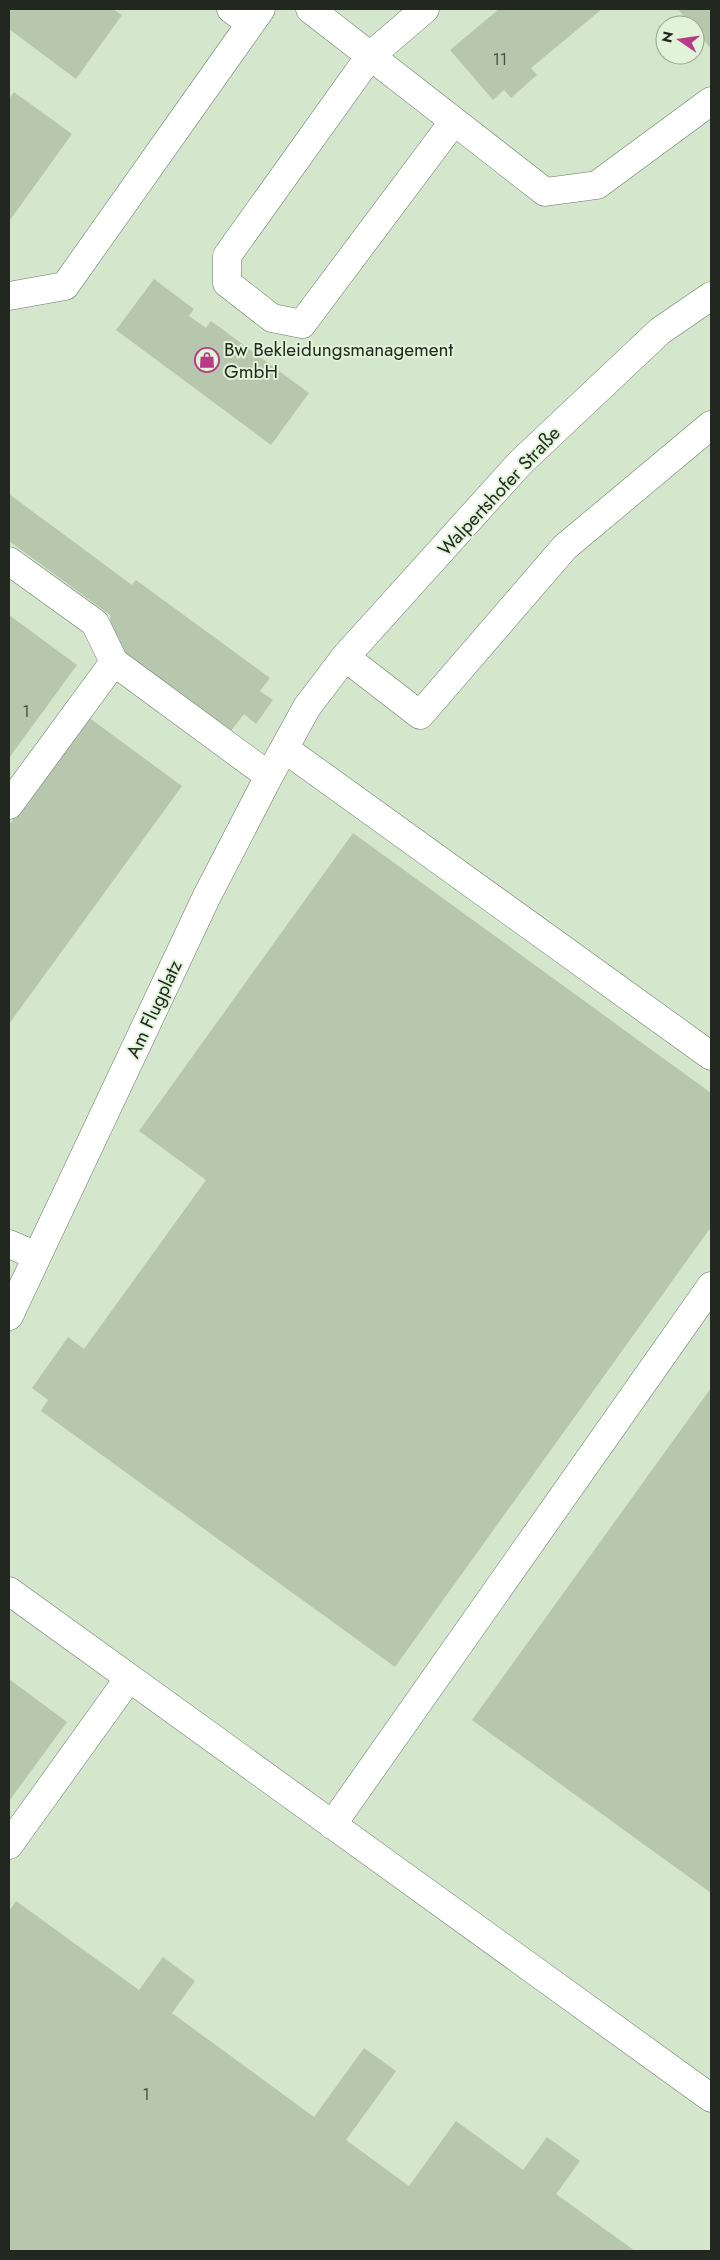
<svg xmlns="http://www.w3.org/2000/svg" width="720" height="2260" font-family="Jost,sans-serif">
<rect width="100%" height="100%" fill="#d4e6cc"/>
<path fill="#b6c7ae" d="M9,9H113L122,15L76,79L9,29Z
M499,9H602L531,68L537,75L511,98L504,90L493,100L450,50Z
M678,9H711V49L695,29V25H691Z
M14,92L72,134L10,220L9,99Z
M154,279L194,309L189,316L206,328L211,321L309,393L271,445L116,330Z
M9,494L132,585L136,580L270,678L260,691L273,700L256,724L244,714L230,732L112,645L110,615L9,541Z
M9,615L77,665L9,758Z
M88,717L182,786L9,1024V825Z
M353,833L711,1093V1227L395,1667L41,1411L48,1400L32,1388L68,1337L84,1349L206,1180L139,1131Z
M711,1388V1893L472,1720Z
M9,1679L67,1722L9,1801Z
M16,1901L139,1990L163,1957L195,1981L172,2013L314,2117L364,2048L396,2071L346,2140L409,2186L456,2121L523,2170L547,2137L580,2161L556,2194L635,2251H9V1911Z"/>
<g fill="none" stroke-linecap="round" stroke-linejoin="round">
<defs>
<path id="minor" d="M231,9L250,23
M310,9L545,192L597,185L711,101
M425,9L370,56L227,256V283L272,318L302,324L454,121
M9,296L65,286L261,9
M9,561L95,623L114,662
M345,657L420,715L565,547L711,425
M285,749L711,1056
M9,805L114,662L269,776
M9,1244L37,1256
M9,1316L206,898L269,776L307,707L345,657L520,463L660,331L711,296
M9,1591L711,2098
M332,1825L711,1286
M9,1845L129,1678"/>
</defs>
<use href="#minor" stroke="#6a7a63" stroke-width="29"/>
<use href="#minor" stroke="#fff" stroke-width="28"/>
</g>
<defs>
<symbol id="shop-ring" viewBox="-11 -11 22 22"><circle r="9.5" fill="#e1f3d9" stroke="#b93a87" stroke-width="1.5"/><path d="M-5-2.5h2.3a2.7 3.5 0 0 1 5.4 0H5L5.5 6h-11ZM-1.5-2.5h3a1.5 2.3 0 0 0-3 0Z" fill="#b93a87"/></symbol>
</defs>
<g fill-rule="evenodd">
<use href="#shop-ring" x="193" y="346" width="28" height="28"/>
</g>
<g text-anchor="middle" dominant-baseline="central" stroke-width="4" stroke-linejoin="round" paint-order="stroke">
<g font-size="16" fill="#475043">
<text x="500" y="59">11</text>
<text x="26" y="711">1</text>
<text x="146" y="2094">1</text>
</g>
<g font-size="19" fill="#22281f" stroke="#e1f3d9" text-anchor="start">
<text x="224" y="349">Bw Bekleidungsmanagement<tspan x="224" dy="22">GmbH</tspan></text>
</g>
<g font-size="19" fill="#22281f" stroke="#e1f3d9">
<text transform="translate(499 491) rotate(-47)">Walpertshofer Straße</text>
<text transform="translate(154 1009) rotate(-65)">Am Flugplatz</text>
</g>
</g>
<rect width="720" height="2260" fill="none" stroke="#22281f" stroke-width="20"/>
<g transform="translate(680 40) rotate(283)"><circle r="24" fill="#e1f3d9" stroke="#95a28f"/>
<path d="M0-4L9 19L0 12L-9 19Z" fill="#b93a87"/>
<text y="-8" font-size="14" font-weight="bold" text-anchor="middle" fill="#22281f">N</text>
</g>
</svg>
